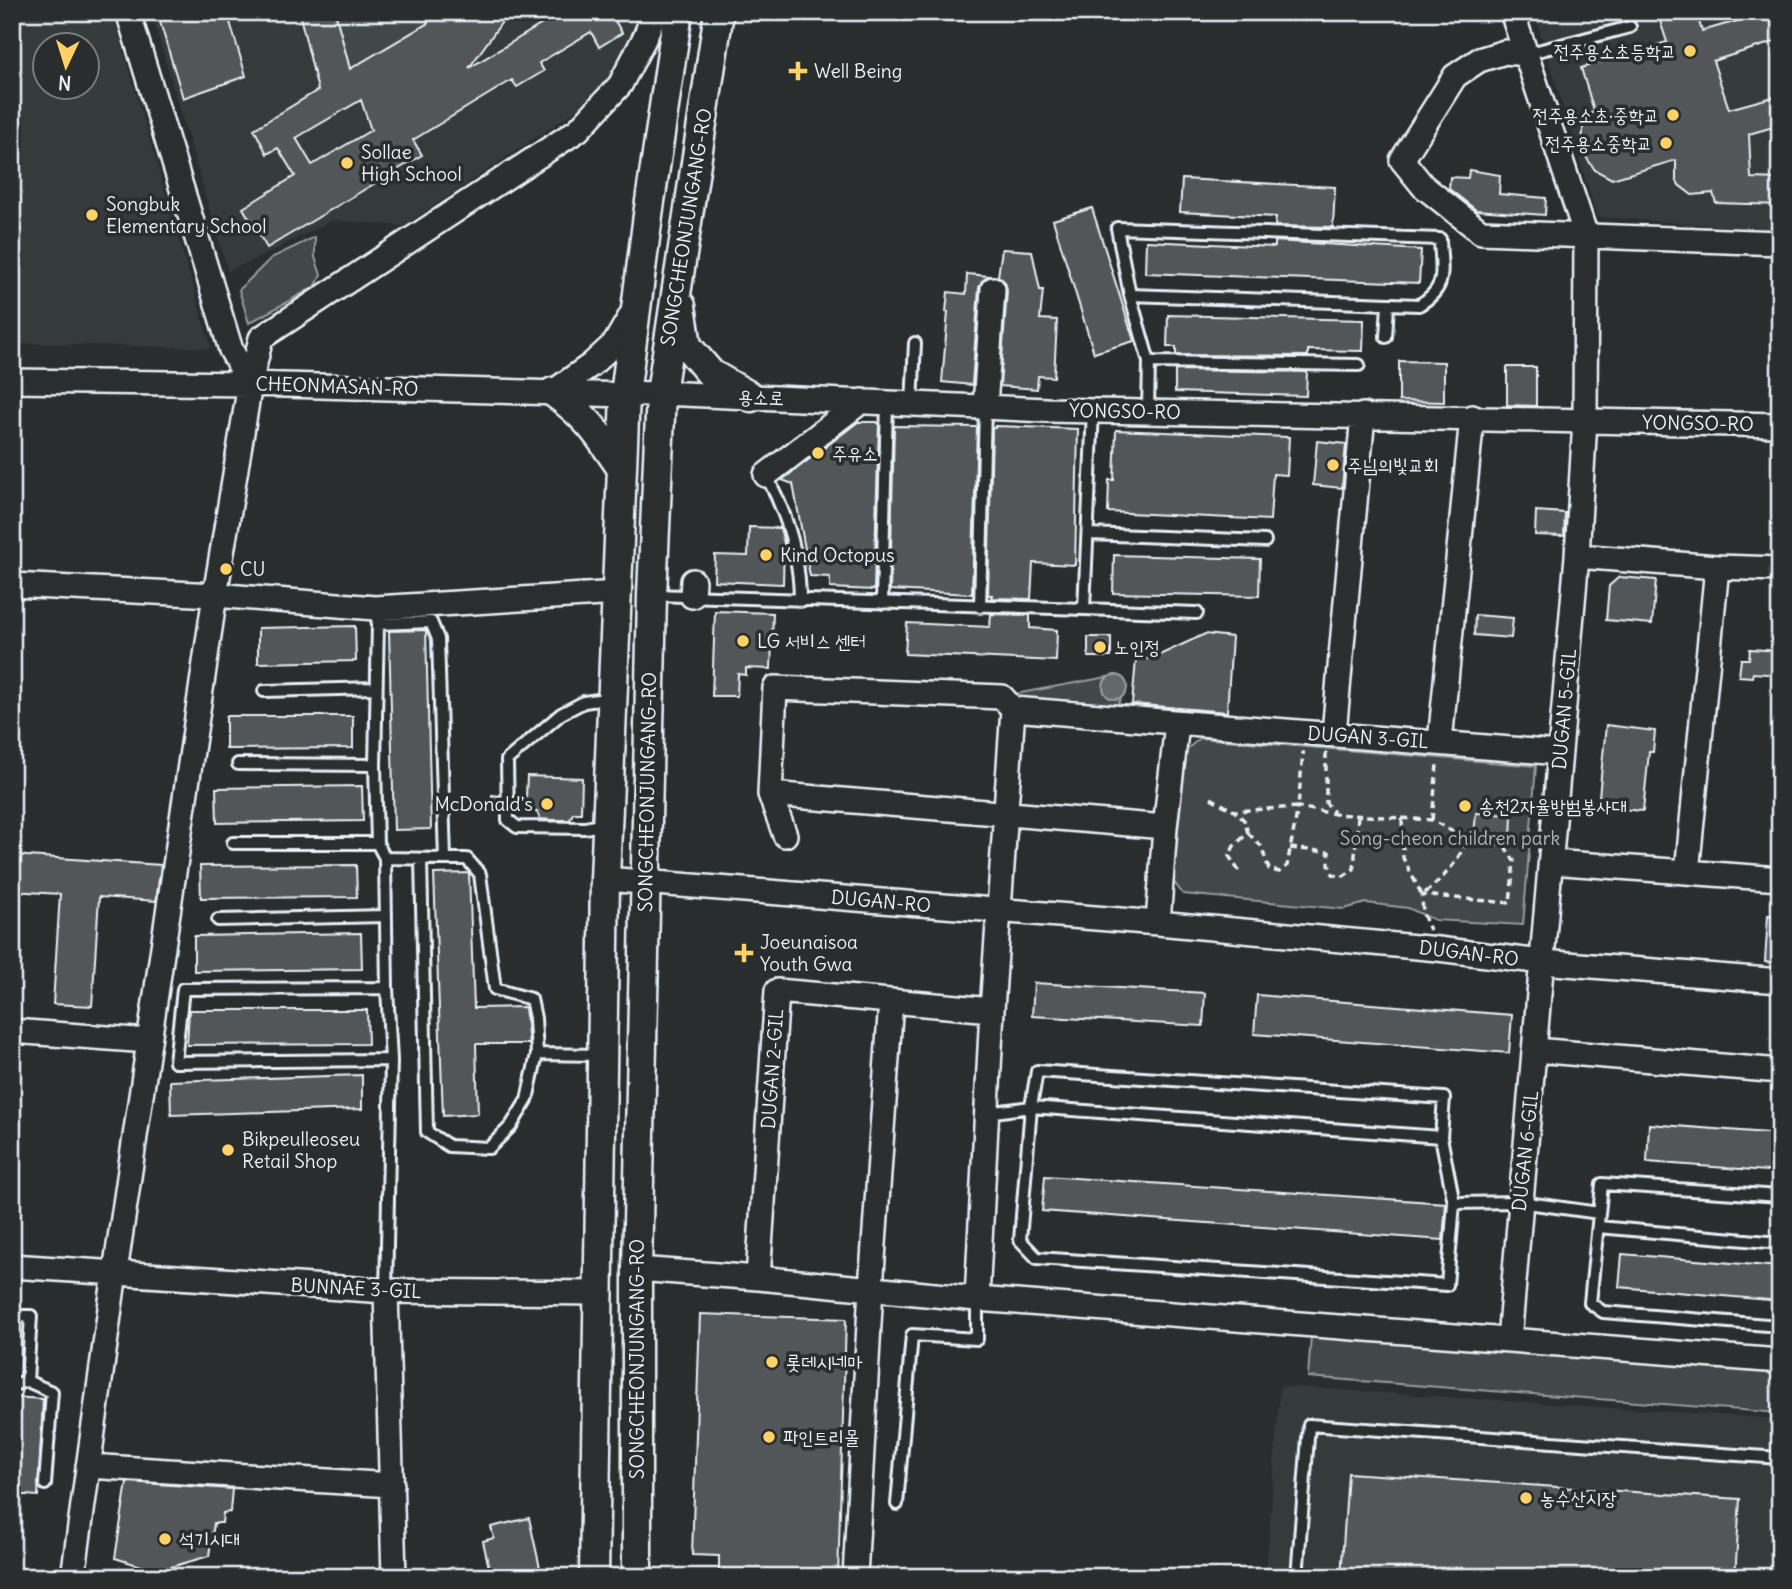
<svg xmlns="http://www.w3.org/2000/svg" width="1792" height="1589" font-family="Delius,'Poor Story',sans-serif">
<rect width="100%" height="100%" fill="#2a2d2e"/>
<filter id="ink" filterUnits="userSpaceOnUse"><feTurbulence type="fractalNoise" baseFrequency=".0143" numOctaves="2"/><feDisplacementMap in="SourceGraphic" scale="14" xChannelSelector="R" yChannelSelector="G"/><feConvolveMatrix kernelMatrix="1 2 1 2 8 2 1 2 1" color-interpolation-filters="sRGB"/></filter>
<g filter="url(#ink)">
<path fill="#363a3b" fill-rule="evenodd" d="M12,12H112L211,348L12,343ZM46,46H88V88H46Z
M151,12H645L627,58L581,107L404,226L332,220L271,252L228,271Z
M1534,12H1780V230L1597,217Z
M1280,1386L1780,1419V1577H1266Z"/>
<path fill="#424648" stroke="#959ca0" stroke-width="2" d="M335,12H447L350,69Z
M315,237V257L321,275L316,286L249,323L239,290L271,258Z
M1118,675L1124,679L1127,687L1116,707L1022,704L1015,694Z
M1200,738L1536,766L1523,925L1435,920L1408,908L1366,903L1344,909L1183,894L1173,881L1186,750Z
M1311,1335L1780,1373V1413L1308,1377Z"/>
<path fill="#63686b" stroke="#989fa3" stroke-width="2" d="M1103 687a12 12 0 1 1 24 0a12 12 0 1 1-24 0Z"/>
<path fill="#535759" stroke="#e8f1f8" stroke-width="2" fill-rule="evenodd" d="M157,12H227L246,76L183,98Z
M299,12H335L350,69L428,23L423,12H509L469,68L562,12H610L622,33L599,47L591,32L539,63L544,71L517,87L512,80L413,140L422,155L267,248L243,208L295,176L278,148L267,154L254,129L318,90ZM361,100L371,130L312,165L296,138Z
M1657,12H1696L1702,31L1768,12H1780V40L1713,61L1729,109L1780,95V125L1749,134L1751,178L1780,179V205L1716,203L1713,193L1692,195L1679,185L1676,179V160L1612,179L1595,170L1588,160L1582,149L1583,128V122L1594,111L1581,68L1667,42Z
M1469,170L1500,175L1499,194L1546,198L1545,215L1476,210L1449,189L1450,177L1468,178Z
M1182,179L1335,187L1333,227L1275,226L1276,217L1180,212Z
M1092,208L1134,341L1094,353L1053,220Z
M1146,241L1275,247V241L1421,250L1419,283L1145,273Z
M1002,249L1032,251L1040,290H1043L1040,319L1057,320L1054,377L1038,376L1037,389L1000,386L1007,290L1005,282L998,276Z
M967,274L990,276L982,281L979,288L972,385L942,382L948,312H946L948,292L966,294Z
M1168,315L1364,320L1363,351L1308,350V356L1176,355V347H1167Z
M1399,361L1444,362V402L1399,401Z
M1507,367H1536V406L1507,405Z
M1175,370L1307,372L1306,396L1175,392Z
M858,422H877L879,425L874,590L830,588V577L810,576L793,484L782,480Z
M894,426L977,427L972,594L890,590Z
M995,426L1078,429L1075,565L1033,563L1031,599L991,598L992,595H988L992,428H995Z
M1116,430L1289,437L1287,475L1273,474L1270,520L1108,512L1109,480H1114Z
M1317,441L1346,444L1342,488L1313,485Z
M1536,511L1565,513L1564,536L1535,535Z
M749,527L780,528L784,543L783,584L714,581L715,555L748,556Z
M1114,555L1260,559L1259,596L1113,593Z
M1619,577L1656,580L1652,624L1606,620L1609,586Z
M715,611L773,613L771,669L746,668V675L738,674L737,696H712Z
M991,614L1030,615V628L1057,630L1056,661L905,654L907,623L990,627Z
M1475,615L1513,618L1511,638L1474,635Z
M355,626L356,661L258,663V628Z
M426,630L431,829L394,830L389,631Z
M1205,634L1232,637L1227,712L1132,704L1136,660L1153,658Z
M1088,637H1111V657H1088Z
M1750,649L1780,651V675L1753,673L1752,677L1739,676L1741,659H1749Z
M226,716H353V748L226,749Z
M1606,725L1655,731L1653,752H1649L1643,811L1598,807Z
M527,776L582,778L581,813H573L570,820H553L540,819L537,812L516,811L515,797H526Z
M362,786L363,821L217,823L216,788Z
M492,795L500,796V809H491Z
M1476,813L1512,815L1511,839L1474,836Z
M12,855L161,865L156,901L99,897L92,1006L53,1004L60,894L12,891Z
M356,865L357,897L201,898L200,866Z
M469,873L474,1008L525,1007L529,1044H476L478,1114L443,1116L434,874Z
M1768,915L1780,916V963L1765,962Z
M361,933L362,969L194,971V936Z
M1034,983L1205,993L1203,1026L1032,1016Z
M1257,995L1512,1015L1509,1053L1254,1034Z
M189,1010H367L368,1044L187,1045Z
M362,1075V1109L171,1115L170,1081Z
M1649,1124L1780,1134V1172L1647,1162Z
M1045,1176L1446,1203L1443,1240L1042,1211Z
M1622,1254L1780,1267V1301L1619,1287Z
M700,1314L846,1319L838,1577H719V1556L692,1555Z
M12,1397L43,1399L38,1496L12,1494Z
M1348,1473L1740,1499L1735,1577H1341Z
M127,1482L232,1489L230,1512L223,1513L222,1523H214L209,1556L157,1571L115,1558Z
M529,1518L542,1577H491L483,1541L494,1538L491,1527Z"/>
<g fill="none" stroke-linecap="round" stroke-linejoin="round">
<defs>
<path id="service" d="M1526,54L1630,27
M1130,295L1419,305C1449,287 1441,271 1440,239L1117,228L1130,295L1149,362L1359,365
M1386,337L1388,305
M912,404L915,343
M1148,411L1149,362
M766,475C787,514 800,557 800,601
M1089,534L1265,541
M653,595L1084,609L1093,410
M882,603L887,402
M980,607L985,407
M375,608L378,624L375,765L377,843L385,858L387,988L391,1060L386,1291
M1084,609L1197,613
M378,624L431,622L438,639L445,859L385,858
M264,691L376,688
M238,764L375,765
M605,824L585,828L517,827L508,820L507,760L561,714L584,702L612,698
M233,843H377
M421,859L427,1132L449,1146L489,1148L511,1126L527,1100L537,1054L601,1055
M445,859H467L480,874L495,989L531,999L535,1018L537,1054
M218,920L386,916
M387,988L183,989L175,1062L391,1060
M987,1113L1031,1107L1037,1071L1444,1098L1441,1137L1454,1203L1520,1202L1599,1213
M1441,1137L1031,1107L1020,1240L1037,1258L1447,1285L1454,1203
M1780,1196L1602,1184L1590,1303L1603,1312L1780,1326
M1598,1227L1780,1243
M12,1316H31L27,1381L12,1385
M27,1381L52,1392L45,1484
M897,1504L912,1335L977,1339V1299
M1297,1577L1309,1425L1780,1458"/>
<path id="minor" d="M128,12L231,350L250,384
M1526,54L1505,52L1479,60L1455,76L1402,160L1423,186L1481,232L1780,243
M12,381L250,384L625,395L661,393L1047,410L1780,425
M553,392L591,365L615,343L633,312
M985,407L993,289
M766,475L862,401
M1577,556L1717,567L1780,569
M12,585L215,595L375,608L618,593
M692,596L693,581
M1334,733L1363,415
M1440,742L1472,417
M770,794L1165,827
M785,835L770,794L775,688L1002,697L1013,709L1560,753
M1551,862L1780,879
M1687,872L1717,567
M605,879L1158,923L1438,949L1542,962L1780,981
M1158,923L1165,827L1177,724
M12,1031L149,1041
M1535,1050L1780,1071
M12,1266L386,1291L598,1293
M637,1269L758,1278L977,1299L1780,1361
M758,1278L777,991L992,1010
M386,1291L394,1577
M977,1299L992,1010L1013,709
M1509,1340L1577,556L1585,420L1586,236L1512,12
M88,1466L392,1485
M73,1577L115,1272L215,595L250,384L261,338L578,130L620,85L644,39L655,12
M855,1577L871,1288L891,1001"/>
<path id="tertiary" d="M681,306L687,346L711,374L751,397
M553,392C587,416 599,435 622,469
M594,1577L605,879L625,395L648,215L678,12
M637,1577V1269L652,595L661,393L719,12"/>
</defs>
<use href="#service" stroke="#e8f1f8" stroke-width="16"/>
<use href="#minor" stroke="#e8f1f8" stroke-width="28"/>
<use href="#tertiary" stroke="#e8f1f8" stroke-width="33"/>
<path stroke="#e8f1f8" stroke-width="3.5" stroke-dasharray="7 5" stroke-linecap="butt" d="M1326,752V803L1334,812
M1211,798L1234,811
M1402,819L1403,858L1422,895C1442,880 1458,863 1467,839L1504,845L1514,861L1510,903L1422,895L1423,914L1430,930
M1432,820L1437,765
M1248,833L1261,846L1269,869L1279,872L1287,866L1298,807L1335,814L1432,820L1466,839
M1290,848L1329,852V864L1333,874L1342,877L1354,869L1358,815
M1239,871L1229,856L1234,846L1248,833L1244,820L1234,811L1298,807L1303,753H1305"/>
<use href="#service" stroke="#2a2d2e" stroke-width="10"/>
<use href="#minor" stroke="#2a2d2e" stroke-width="23"/>
<use href="#tertiary" stroke="#2a2d2e" stroke-width="28"/>
</g>
</g>
<g fill="#ffd166" stroke="#2a2d2e" stroke-width="2.5">
<circle cx="1690" cy="51" r="7"/>
<path d="M794.5 60.5h7v7h7v7h-7v7h-7v-7h-7v-7h7z"/>
<circle cx="1673" cy="115" r="7"/>
<circle cx="1666" cy="143" r="7"/>
<circle cx="347" cy="163" r="7"/>
<circle cx="92" cy="215" r="7"/>
<circle cx="818" cy="453" r="7"/>
<circle cx="1333" cy="465" r="7"/>
<circle cx="766" cy="555" r="7"/>
<circle cx="226" cy="569" r="7"/>
<circle cx="743" cy="641" r="7"/>
<circle cx="1100" cy="647" r="7"/>
<circle cx="547" cy="804" r="7"/>
<circle cx="1465" cy="806" r="7"/>
<path d="M740.5 942.5h7v7h7v7h-7v7h-7v-7h-7v-7h7z"/>
<circle cx="228" cy="1150" r="7"/>
<circle cx="772" cy="1362" r="7"/>
<circle cx="769" cy="1437" r="7"/>
<circle cx="1526" cy="1498" r="7"/>
<circle cx="165" cy="1539" r="7"/>
</g>
<g text-anchor="middle" dominant-baseline="central" stroke-width="7" stroke-linejoin="round" paint-order="stroke">
<g font-size="19" fill="#e8f1f8" stroke="#2a2d2e" text-anchor="start">
<text x="1676" y="51" text-anchor="end">전주용소초등학교</text>
<text x="814" y="71">Well Being</text>
<text x="1659" y="115" text-anchor="end">전주용소초·중학교</text>
<text x="1652" y="143" text-anchor="end">전주용소중학교</text>
<text x="361" y="152">Sollae<tspan x="361" dy="22">High School</tspan></text>
<text x="106" y="204">Songbuk<tspan x="106" dy="22">Elementary School</tspan></text>
<text x="832" y="453">주유소</text>
<text x="1347" y="465">주님의빛교회</text>
<text x="780" y="555">Kind Octopus</text>
<text x="240" y="569">CU</text>
<text x="757" y="641">LG 서비스 센터</text>
<text x="1114" y="647">노인정</text>
<text x="533" y="804" text-anchor="end">McDonald's</text>
<text x="1479" y="806">송천2자율방범봉사대</text>
<text x="760" y="942">Joeunaisoa<tspan x="760" dy="22">Youth Gwa</tspan></text>
<text x="242" y="1139">Bikpeulleoseu<tspan x="242" dy="22">Retail Shop</tspan></text>
<text x="786" y="1362">롯데시네마</text>
<text x="783" y="1437">파인트리몰</text>
<text x="1540" y="1498">농수산시장</text>
<text x="179" y="1539">석기시대</text>
</g>
<g font-size="19" fill="#e8f1f8" stroke="#2a2d2e">
<text transform="translate(686 227) rotate(-81)">SONGCHEONJUNGANG-RO</text>
<text transform="translate(337 386) rotate(2)">CHEONMASAN-RO</text>
<text transform="translate(761 397) rotate(2)">용소로</text>
<text transform="translate(1125 411) rotate(1)">YONGSO-RO</text>
<text transform="translate(1698 423) rotate(1)">YONGSO-RO</text>
<text transform="translate(1564 709) rotate(-85)">DUGAN 5-GIL</text>
<text transform="translate(1368 737) rotate(4)">DUGAN 3-GIL</text>
<text transform="translate(647 792) rotate(-89)">SONGCHEONJUNGANG-RO</text>
<text transform="translate(881 901) rotate(5)">DUGAN-RO</text>
<text transform="translate(1469 953) rotate(7)">DUGAN-RO</text>
<text transform="translate(772 1069) rotate(-86)">DUGAN 2-GIL</text>
<text transform="translate(1525 1151) rotate(-84)">DUGAN 6-GIL</text>
<text transform="translate(356 1288) rotate(3)">BUNNAE 3-GIL</text>
<text transform="translate(637 1359) rotate(-90)">SONGCHEONJUNGANG-RO</text>
</g>
<g font-size="19" fill="#aeb5ba" stroke="#2a2d2e">
<text x="1450" y="838">Song-cheon children park</text>
</g>
</g>
<rect width="1792" height="1589" fill="none" stroke="#2a2d2e" stroke-width="42"/>
<rect x="21" y="21" width="1750" height="1547" fill="none" stroke="#e8f1f8" stroke-width="2.5" filter="url(#ink)"/>
<g transform="translate(66 66) rotate(184)"><circle r="33" fill="#2a2d2e" stroke="#767b7f" stroke-width="2"/>
<path d="M0-5L12 26L0 18L-12 26Z" fill="#ffd166"/>
<text y="-10" font-size="19" font-weight="bold" text-anchor="middle" fill="#e8f1f8">N</text>
</g>
</svg>
